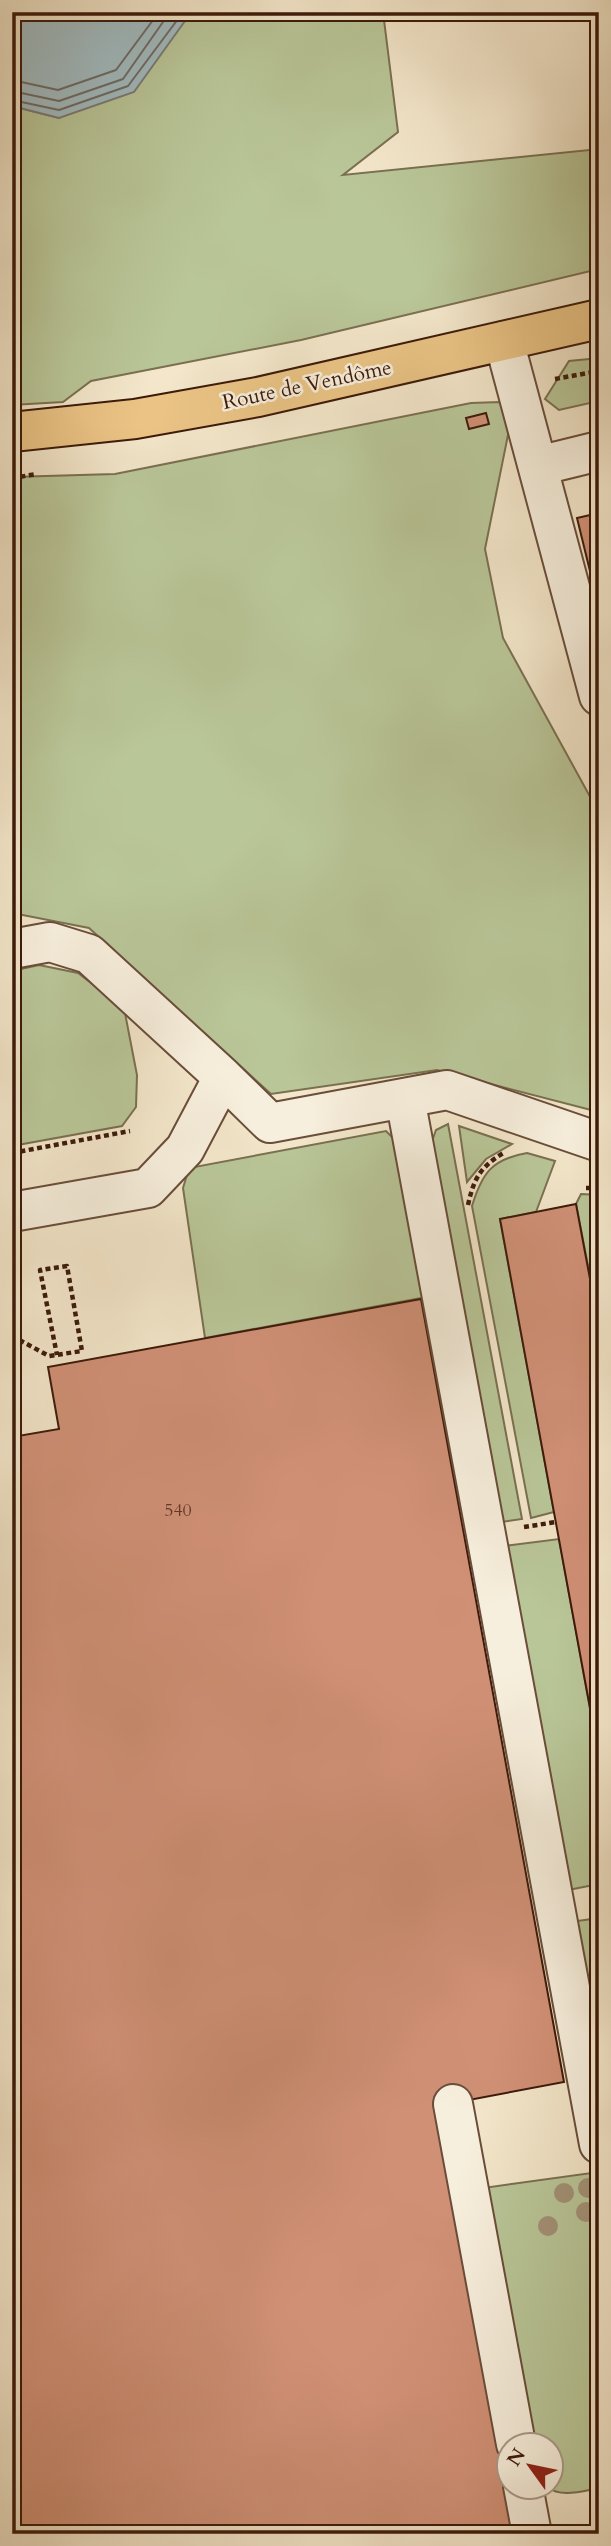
<svg xmlns="http://www.w3.org/2000/svg" width="611" height="2546" font-family="Cardo,serif">
<rect width="100%" height="100%" fill="#f3e6ca"/>
<filter id="stains"><feTurbulence type="fractalNoise" baseFrequency=".00286" numOctaves="4"/><feColorMatrix values="0 0 0 0 .2 0 0 0 0 .09 0 0 0 0 .02 0 0 0 .5 -.17"/></filter>
<radialGradient id="worn" r=".72"><stop offset=".6" stop-color="#630" stop-opacity="0"/><stop offset="1" stop-color="#630" stop-opacity=".3"/></radialGradient>
<path fill="#b9c698" stroke="#7a7051" stroke-width="2" d="M186,12H383L398,132L343,175L599,149V269L301,340L91,381L63,402L12,405V106L59,118L185,21Z
M599,358V401L559,410L545,399L569,361Z
M500,402L511,420L485,549L503,638L599,813V1109L591,1110L437,1070L271,1094L89,928L12,913V477L115,474L471,403Z
M39,965L78,973L124,1008L137,1075L136,1107L122,1126L12,1146V971Z
M448,1124L522,1519L494,1523L432,1141L436,1130Z
M459,1126L512,1144L486,1159L467,1182Z
M386,1131L403,1148L432,1296L205,1338L183,1188L189,1168Z
M527,1153L555,1161L536,1212L500,1219L554,1512L531,1518L472,1206C482,1173 492,1159 527,1153Z
M581,1194L599,1195V1264L588,1266L576,1204Z
M599,1278V1327L590,1281Z
M559,1539L599,1757V1884L563,1891L496,1547Z
M599,1918V2078L570,1922Z
M591,2173L599,2215V2488C582,2491 561,2498 547,2487L552,2486V2444H527L483,2188Z"/>
<path fill="#a1bcc2" stroke="#797b78" stroke-width="2" d="M12,12H186L185,21L134,92L59,118L12,106Z"/>
<g fill="none" stroke-linecap="round" stroke-linejoin="round">
<path stroke="#6e6b66" stroke-width="2" d="M12,80L58,90L116,70L159,12
M12,91L59,101L123,79L170,12
M12,100L59,110L128,86L178,19L179,12"/>
</g>
<path fill="#d09076" stroke="#3c1a0a" stroke-width="2" d="M486,413L489,424L469,429L466,418Z
M599,513V608L577,518Z
M576,1204L599,1327V1757L500,1219Z
M421,1299L564,2082L442,2105L520,2534H12V1437L59,1429L48,1367Z"/>
<g fill="none" stroke-linecap="round" stroke-linejoin="round">
<defs>
<path id="minor" d="M504,341L599,696
M538,466L599,451
M12,949L50,942L89,954L223,1077L185,1149L148,1188L12,1212
M223,1077L270,1123L447,1090L599,1142
M405,1098L599,2144
M453,2104L516,2444
M523,2486L532,2534"/>
<path id="major" d="M12,432L135,419L258,397L599,319"/>
</defs>
<use href="#minor" stroke="#6a4d3a" stroke-width="42"/>
<use href="#major" stroke="#3c1a0a" stroke-width="42"/>
<path stroke="#3c1a0a" stroke-width="4.5" stroke-dasharray="5 3.5" stroke-linecap="butt" d="M555,379L599,371
M12,478L37,474
M12,1153L130,1131
M586,1188H599
M468,1205C474,1178 480,1167 505,1152
M589,1274L599,1271
M12,1336L49,1356L82,1351L67,1266L40,1270L57,1355
M524,1527L556,1522"/>
<use href="#minor" stroke="#f7efdd" stroke-width="38"/>
<use href="#major" stroke="#eac385" stroke-width="38"/>
</g>
<g fill="#a39278">
<circle cx="588" cy="2188" r="10"/>
<circle cx="564" cy="2193" r="10"/>
<circle cx="586" cy="2212" r="10"/>
<circle cx="548" cy="2226" r="10"/>
</g>
<g text-anchor="middle" dominant-baseline="central" stroke-width="5" stroke-linejoin="round" paint-order="stroke">
<g font-size="18" fill="#613825">
<text x="178" y="1510">540</text>
</g>
<g font-size="21" fill="#3c1a0a" stroke="#f7efdd">
<text transform="translate(307 385) rotate(-12)">Route de Vendôme</text>
</g>
</g>
<rect width="611" height="2546" fill="none" stroke="#f3e6ca" stroke-width="42"/>
<rect x="14" y="14" width="583" height="2518" fill="none" stroke="#3c1a0a" stroke-width="3.5"/>
<rect x="21" y="21" width="569" height="2504" fill="none" stroke="#3c1a0a" stroke-width="2"/>
<g transform="translate(530 2466) rotate(303)"><circle r="33" fill="#f7efdd" stroke="#ac9a89" stroke-width="2"/>
<path d="M0-5L12 26L0 18L-12 26Z" fill="#8f2418"/>
<text y="-10" font-size="19" font-weight="bold" text-anchor="middle" fill="#3c1a0a">N</text>
</g>
<rect width="100%" height="100%" filter="url(#stains)"/>
<rect width="100%" height="100%" fill="url(#worn)"/>
</svg>
